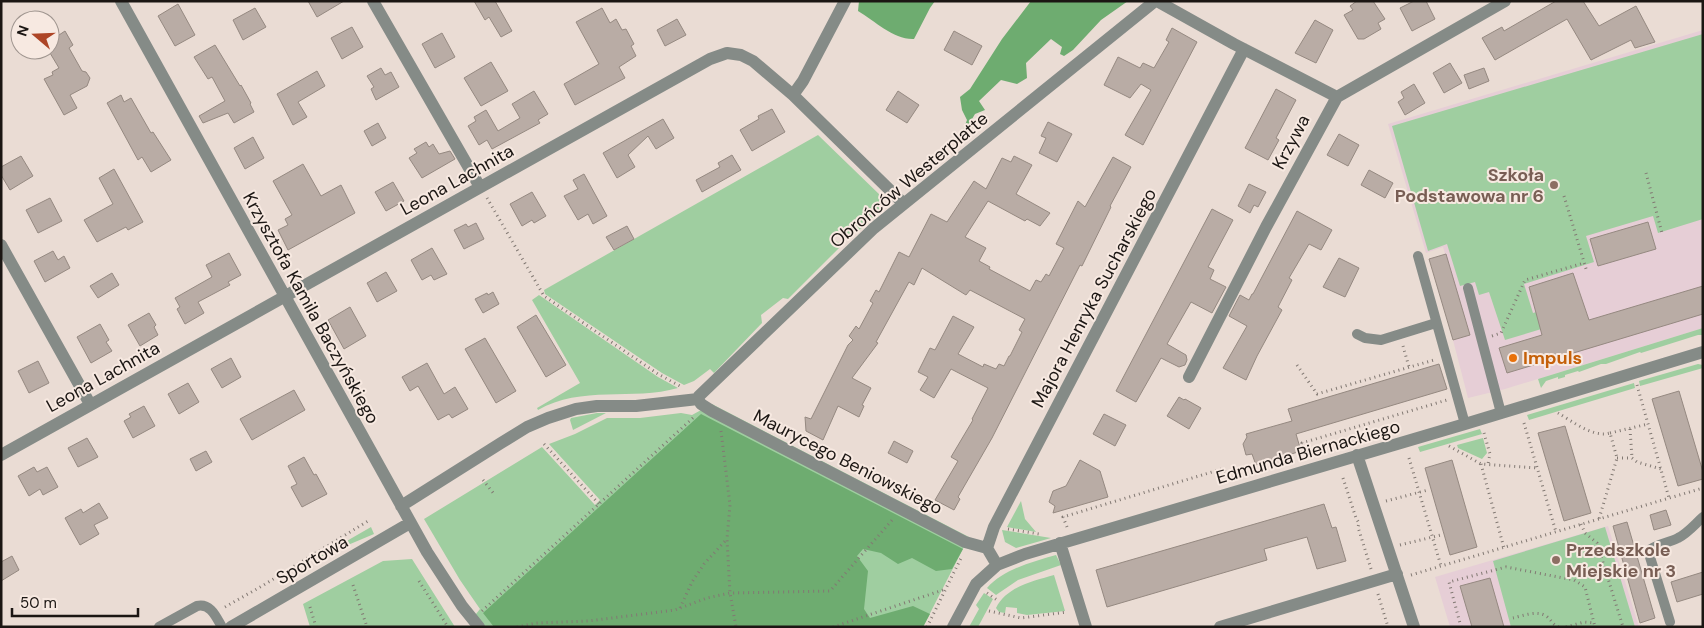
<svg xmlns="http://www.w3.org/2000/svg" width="1704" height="628" font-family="'DM Sans',sans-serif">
<rect width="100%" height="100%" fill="#eadcd4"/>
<path fill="#e6ced6" d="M1703,30V328L1505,389L1468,398L1453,340L1470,335L1443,247L1426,253L1388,124Z
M1608,526L1639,627H1450L1435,577Z"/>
<path fill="#9fcea0" d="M1703,34V219L1658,233L1653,216L1586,236L1594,262L1524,284L1533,313L1543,310L1548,327L1505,340L1489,292L1479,295L1475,282L1460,286L1447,244L1428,251L1392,126Z
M818,135L881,196L883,203L882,211L872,218L869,215L864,219L865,226L853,234L837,233L830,239L843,244L788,299L783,298L761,315L762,323L714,373L710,369L694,381L684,385L662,373L545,294L544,290L551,286Z
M539,295L658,377L678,388C633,401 581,385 538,410L537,408L580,383L532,300Z
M1703,328V335H1698L1641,353L1640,352L1606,364H1601L1579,372L1578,371L1565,375V377L1558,379V377L1546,381L1541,388L1538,379Z
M1698,364L1703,365V368L1640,386L1639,381Z
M1634,383L1635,388L1529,420L1527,415Z
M712,404L969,537L923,627H475L476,614L480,609L460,580L424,519L542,447L595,505L600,500L549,444L575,434L607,418H640L681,413L692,415Z
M597,413H606L573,430L570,420L571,418Z
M1480,429L1482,434L1420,452L1418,447Z
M1483,438L1487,453L1482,459L1458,448L1457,445Z
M1021,501L1025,519L1036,532L1007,527Z
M371,527L374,534L317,558L319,557Z
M1605,527L1635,627H1511L1493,561Z
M1002,530L1051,538L1016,548L1005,542Z
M1056,555L1061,565L1018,580L996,595L987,588C1004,569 1032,562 1056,555Z
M412,559L455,627H310L303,604L383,561Z
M1054,575L1065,611L1027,615L1017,613V608L1006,607L1005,613L999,612L996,608C1006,587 1033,581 1054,575Z
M984,593L993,599L978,627H969L979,609L976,605Z"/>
<path fill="#6eac70" d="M859,1H935L930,8L914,39C894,40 875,21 858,11Z
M1031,1H1128L1101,20L1073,50L1064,56L1060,54L1062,47L1051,39L1026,63L1027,78L1017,84L1001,80L979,101L985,110L975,114L972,119L974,125L966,136L962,133L967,120L962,110L960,97L970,89L1002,39Z
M701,414L963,549L952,569L936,571L912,558L898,564L881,553L863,549L857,556L868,571L864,609L870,618L913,606L930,614L923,627H494L483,613Z"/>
<path fill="#b9aca5" stroke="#958981" d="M308,1H344L317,17Z
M474,1H495L512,31L501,37L489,17L485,20Z
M1357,1H1373L1385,19L1378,23L1381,29L1364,39H1358L1344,15L1353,10L1350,6Z
M1414,1H1426L1435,19L1412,31L1400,8Z
M1556,1H1583L1599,26L1636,6L1655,42L1635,48L1631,40L1591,60L1567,19L1495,60L1482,38L1502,27L1504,31Z
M178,4L195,35L175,46L158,16Z
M255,8L266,27L243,40L233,20Z
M602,8L610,23L616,19L622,30L626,29L634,44L631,46L636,56L619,67L625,78L575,105L564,84L599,64L576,22Z
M677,19L686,35L665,46L657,30Z
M1315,20L1333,30L1316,63L1295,53Z
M352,27L363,47L342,59L331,38Z
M1172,28L1197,42L1143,145L1125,135L1151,90L1141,84L1130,98L1104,85L1118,57L1140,68L1143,63L1154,68L1169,42L1166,40Z
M65,31L73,45L69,48L82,71L86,72L90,78L87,86L70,95L77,108L64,115L44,79L53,75L52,72L59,68L50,53V41Z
M954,31L982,46L972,65L944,50Z
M442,33L455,57L435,68L422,44Z
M215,45L240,86L241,85L251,103L250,104L254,112L234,123L228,113L203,123L199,116L225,101L212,77L208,79L194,57Z
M491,62L508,91L481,106L464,78Z
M1450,63L1462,83L1444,93L1433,73Z
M381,68L385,75L391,72L399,87L376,100L371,89L374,87L367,76Z
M1484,68L1489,81L1469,89L1464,75Z
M317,71L325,86L298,102L307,117L293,125L277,94Z
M1414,84L1425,103L1405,115L1398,102L1404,98L1401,92Z
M1276,89L1296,100L1276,138L1279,140L1268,160L1245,148Z
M534,91L548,114L538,120L540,123L492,149L487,140L479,145L468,126L476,121L474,117L486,110L498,131L520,118L512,104Z
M898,91L919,105L907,123L886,110Z
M121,95L124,102L131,98L151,133L153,132L171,160L151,172L142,157L138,160L107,103Z
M772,109L785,132L752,151L740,130L759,119L758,116Z
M663,119L674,138L656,149L648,136L628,155L635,167L617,178L603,153Z
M1048,122L1072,134L1057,162L1039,153L1046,138L1041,136Z
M378,123L386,138L372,146L364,131Z
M1339,134L1359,145L1348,166L1327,155Z
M253,137L264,158L245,169L234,148Z
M426,142L429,147L433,144L439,154L450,151L455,159L422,178L409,158L417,153L414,149Z
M732,155L741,170L702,192L696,180L720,167L718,163Z
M21,156L33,176L10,190L1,175V167Z
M1014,156L1032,165L1016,194L1050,213L1040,226L1027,219L1025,221L988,201L965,237L986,248L979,261L990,267L989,269L1030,291L1036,280L1041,282L1046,274L1049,276L1064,248L1056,244L1078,201L1085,207L1113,157L1131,167L1110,206L1111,207L1082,266L1080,265L992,438L958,497L960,499L954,510L935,500L958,461L951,457L973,420L972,419L988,388L951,369L934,398L920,390L928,377L918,372L930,348L935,350L953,316L974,327L958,354L983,367L984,364L996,369L999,364L1004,366L1009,356H1010L1022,332L1019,330L1025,319L970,290L966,295L922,268L914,285L909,282L876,342L878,343L852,378L871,388L862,405L864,406L859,417L838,406L823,440L806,431L805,417L811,419L848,345L853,340L849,336L856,326L859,329L873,303L870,301L876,290L879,292L899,252L909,257L931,214L947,222L974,181L986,189L1002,158L1011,162Z
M303,164L321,196L341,185L355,213L288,250L278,230L288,225L285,219L292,215L273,181Z
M114,169L143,222L128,230L126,227L97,242L84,220L113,204L99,178Z
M1369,170L1393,183L1385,198L1361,185Z
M584,174L607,216L593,224L588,214L578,220L564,196L578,189L573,180Z
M393,182L404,201L386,211L375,192Z
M1249,184L1266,192L1258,207L1254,205L1250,213L1238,206Z
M532,192L546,216L534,223L532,220L522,226L510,204Z
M50,198L62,221L38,233L26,210Z
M1212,209L1233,220L1208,267L1214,270L1210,279L1226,287L1212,313L1191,302L1167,344L1186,355L1187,360L1185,365L1179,367L1161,358L1136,402L1116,391Z
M1297,211L1332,230L1321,250L1309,244L1289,278L1292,280L1278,307L1282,310L1257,356L1246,380L1223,368L1247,326L1229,316L1240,295L1249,300L1252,294H1253Z
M1648,222L1656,249L1598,266L1590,239Z
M476,223L484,239L464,249L454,230L466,224L468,227Z
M627,226L634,239L614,250L606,237Z
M432,248L447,274L434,280L431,275L422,280L411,260Z
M53,251L58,260L64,256L70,268L45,282L34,261Z
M229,253L241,275L228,282L230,285L198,302L204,313L185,324L177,309L180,307L175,298L212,277L206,265Z
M1446,254L1470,335L1453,340L1429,259Z
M1339,258L1359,268L1345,297L1323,287Z
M386,272L397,291L377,302L367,283Z
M112,273L119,285L98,298L90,286Z
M1573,273L1589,320L1703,286V314L1507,373L1499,348L1542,335L1529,287Z
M493,292L499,304L483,313L475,299L487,293L488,295Z
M350,307L366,336L344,349L328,320Z
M149,313L156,325L154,327L158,335L140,346L128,325Z
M536,315L566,365L546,377L517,327Z
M100,324L109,340L106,342L112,351L91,363L77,337Z
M485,338L516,391L496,403L465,349Z
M231,358L241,377L222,388L211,369Z
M38,361L49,383L29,393L18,371Z
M427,363L444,394L455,387L468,409L452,418L449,414L438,420L418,386L410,391L402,377Z
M1439,364L1447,389L1296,434L1301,451L1256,465L1252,454L1246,455L1243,444L1247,437L1246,434L1292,421L1288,409Z
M188,383L199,402L179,414L168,394Z
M294,390L305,410L252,440L240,419Z
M1679,391L1703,472V479L1678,486L1652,399Z
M1179,397L1184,400L1185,399L1201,408L1189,429L1167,416Z
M144,406L155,426L133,438L124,421L131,417L129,414Z
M1104,414L1126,425L1115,446L1093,434Z
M1565,426L1591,513L1564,521L1538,433Z
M87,438L98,457L78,467L68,448Z
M894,441L913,451L907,463L888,453Z
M206,451L212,462L196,471L190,459Z
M304,457L314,475L316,474L327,494L302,507L291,487L297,484L288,466Z
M1080,460L1100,471L1108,497L1053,513L1055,506L1049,502L1053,491L1066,486Z
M1452,460L1477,547L1450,555L1425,468Z
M34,467L37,472L47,467L58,487L43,495L40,489L29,496L18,476Z
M99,503L108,518L94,525L99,534L80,545L65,518L81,509L83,513Z
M1324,504L1332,528L1336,527L1346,561L1317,569L1307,537L1264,549L1267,560L1107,607L1096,570Z
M1666,510L1671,525L1654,530L1650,515Z
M1627,522L1655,618L1640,623L1613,526Z
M12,556L19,570L1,581V562Z
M1703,572V594L1677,602L1671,582Z
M1490,578L1504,627H1472L1460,586Z"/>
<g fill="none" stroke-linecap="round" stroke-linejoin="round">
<path stroke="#827973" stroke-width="3" stroke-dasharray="1 4" stroke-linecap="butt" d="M1646,173L1662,233
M1564,196L1587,272
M487,198L544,296L658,374L680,386
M1492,336L1501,333L1525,280L1584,263
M1403,346L1409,367
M1297,365L1317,394L1434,360
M1637,385L1669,498
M1558,413C1572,421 1593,438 1610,433L1617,458L1599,519
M1524,423L1556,532
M1630,429L1632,458
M721,431L730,505L727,539L730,593L736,627
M1484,433L1490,454L1488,464
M1610,433L1648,424
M544,444L599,504
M1449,446L1481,464L1537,468
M1306,458L1302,443L1447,400
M1409,458L1441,566
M1617,458H1632L1637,462L1661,469
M1481,464L1504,548
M1343,478L1356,518L1359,523L1358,527L1371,569
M483,480L494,494
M1386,501L1428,490
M1581,524L1585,533L1597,543L1623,627
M1067,527L1063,517L1222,469L1234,478
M1008,529L1039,534
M1400,545L1441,535
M1411,575L1703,488
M419,581L448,627
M353,585L367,627
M987,593L997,600
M1378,594L1388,627
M225,607L262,586L368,521
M310,607L316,627
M680,608L692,582L704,564L727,539
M482,611L695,416
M989,611L1021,618L1067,612
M1513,618C1522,616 1537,610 1546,616C1552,620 1552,625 1559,627
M517,627L536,623L588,621L675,610L707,598L730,593L830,591L893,519
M833,627L946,589
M927,627L962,556
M1461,627L1449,582L1506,567L1574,580L1585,587L1595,627
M1566,627L1584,622L1595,623"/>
<path stroke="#858b87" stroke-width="10" d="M1418,256L1465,424
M1468,288L1501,413
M1357,334L1365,338L1381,340L1436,323
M1670,622L1650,557L1651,549C1659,543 1669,543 1678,538C1688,533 1695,524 1703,517
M159,627L197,606C211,603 216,617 222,627"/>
<path stroke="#858b87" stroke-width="12" d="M121,1L427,552L462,606L479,627
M373,1L480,187
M1157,1L1234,44L1337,97
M793,95L803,81L845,1
M1,245L90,404
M1189,377L1266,227L1337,97L1505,1
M698,399L699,396L874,228L1155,1
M698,399L701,404L712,411L965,542L987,548
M1,455L710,59L727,53L741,55L753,61L793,95L903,203
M1357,455L1414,627
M401,506L501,443L527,427L548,418L576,409L597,406H636L698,399
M1060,543L1086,627
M997,565L987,548L994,527L1244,49
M231,627L410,523
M953,627L976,584L997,565L1025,554L1465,424L1703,352
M1220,627L1397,574"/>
</g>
<g fill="#8d6e63" stroke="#f7e9e1" stroke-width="2">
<circle cx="1554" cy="185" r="5"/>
<circle cx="1556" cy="560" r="5"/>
</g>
<circle fill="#e8710a" stroke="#f7e9e1" stroke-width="2" cx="1513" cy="358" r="5"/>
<g text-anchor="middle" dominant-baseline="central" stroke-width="4" stroke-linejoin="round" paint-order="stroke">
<g font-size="18" fill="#1b1613" stroke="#f7e9e1">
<text transform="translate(1291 142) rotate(-62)">Krzywa</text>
<text transform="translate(457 180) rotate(-29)">Leona Lachnita</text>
<text transform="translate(909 180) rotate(-40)">Obrońców Westerplatte</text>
<text transform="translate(1094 298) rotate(-62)">Majora Henryka Sucharskiego</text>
<text transform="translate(311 308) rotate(61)">Krzysztofa Kamila Baczyńskiego</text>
<text transform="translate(103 377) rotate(-29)">Leona Lachnita</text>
<text transform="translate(1308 452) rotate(-16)">Edmunda Biernackiego</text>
<text transform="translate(848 462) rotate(27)">Maurycego Beniowskiego</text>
<text transform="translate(312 560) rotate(-30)">Sportowa</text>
</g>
<g font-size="18" font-weight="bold" fill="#785e54" stroke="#f7e9e1" text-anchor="end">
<text x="1544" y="175">Szkoła<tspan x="1544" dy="21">Podstawowa nr 6</tspan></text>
<text x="1566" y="550" text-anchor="start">Przedszkole<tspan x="1566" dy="21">Miejskie nr 3</tspan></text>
</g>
<g font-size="18" font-weight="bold" fill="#c56008" stroke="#f7e9e1" text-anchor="start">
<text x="1523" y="358">Impuls</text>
</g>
</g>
<rect width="1704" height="628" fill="none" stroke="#1b1613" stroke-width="5"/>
<g transform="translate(35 35) rotate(289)"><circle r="24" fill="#f7e9e1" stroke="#9f958f"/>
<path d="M0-4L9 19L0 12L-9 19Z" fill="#ad4526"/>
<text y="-8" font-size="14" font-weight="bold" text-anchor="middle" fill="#1b1613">N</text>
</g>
<path d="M12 608v8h126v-8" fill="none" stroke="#1b1613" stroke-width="2.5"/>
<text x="20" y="608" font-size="15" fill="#1b1613" stroke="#f7e9e1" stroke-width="4" paint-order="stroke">50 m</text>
</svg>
